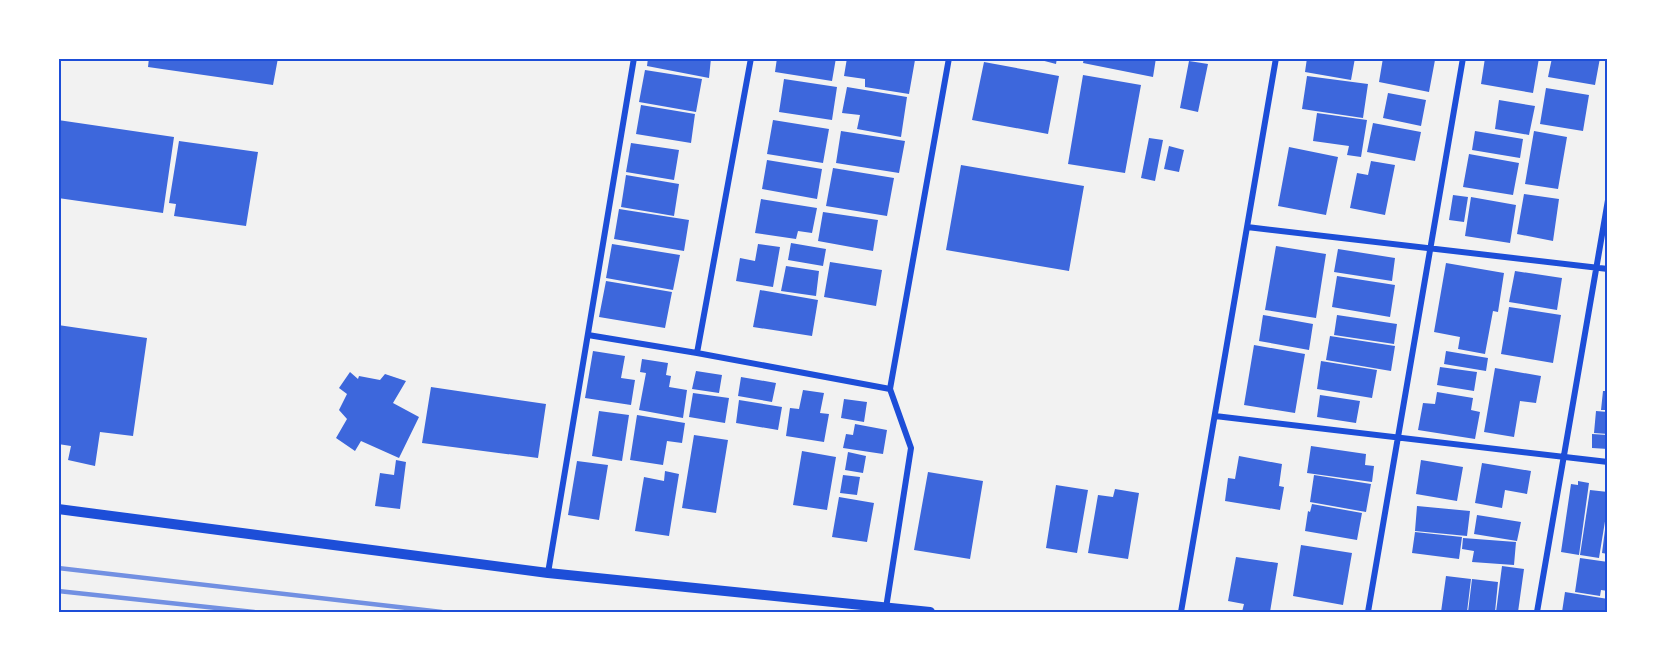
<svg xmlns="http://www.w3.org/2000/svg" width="1666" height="671" font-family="'Work Sans',sans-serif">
<rect width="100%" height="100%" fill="#f2f2f2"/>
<path fill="#3d67dc" d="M149,58H278L273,85L148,67Z
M648,58H711L709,78L647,66Z
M777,58H836L832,81L775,72Z
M847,58H906L915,60L909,94L865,87V79L844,76Z
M1033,58H1057L1056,64Z
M1084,58H1156L1153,77L1083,63Z
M1307,58H1355L1351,80L1305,72Z
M1383,58H1425L1435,60L1429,92L1379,82Z
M1485,58H1539L1533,93L1481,84Z
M1552,58H1600L1595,85L1548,77Z
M1189,61L1208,64L1198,112L1180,108Z
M984,62L1059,76L1048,134L972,120Z
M645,70L702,79L696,112L639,102Z
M1083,75L1141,85L1125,173L1068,164Z
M1307,76L1368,84L1363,118L1302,109Z
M784,79L837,87L832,120L779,112Z
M847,87L907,97L901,137L857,129L860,115L842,113Z
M1546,88L1589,95L1583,131L1540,124Z
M1388,93L1426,100L1421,126L1383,118Z
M1499,100L1535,106L1529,135L1495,129Z
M641,105L695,114L691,143L636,134Z
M1317,113L1367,120L1361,157L1347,155L1349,146L1313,141Z
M58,120L174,137L163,213L58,198Z
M773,120L829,129L823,163L767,154Z
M1373,123L1421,132L1415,161L1367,152Z
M841,131L905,141L899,173L836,163Z
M1475,131L1523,139L1520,158L1472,150Z
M1534,131L1567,137L1558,189L1525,184Z
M1149,138L1163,140L1155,181L1141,178Z
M179,141L258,152L246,226L174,216L176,204L169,203Z
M631,143L679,150L674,180L626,172Z
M1169,146L1184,150L1179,172L1164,169Z
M1289,147L1338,157L1326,215L1278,206Z
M1469,154L1519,163L1513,195L1463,187Z
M767,160L822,169L817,199L762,189Z
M1371,161L1395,165L1385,215L1350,208L1357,173L1368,175Z
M961,165L1084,186L1069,271L946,250Z
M833,168L894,178L887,216L826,206Z
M626,175L679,184L674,216L621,207Z
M1524,194L1559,199L1553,241L1517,234Z
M1453,195L1468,197L1464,222L1449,220Z
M1471,197L1516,205L1510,243L1465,236Z
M761,199L817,208L812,233L798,231L796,239L755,233Z
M619,209L689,220L684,251L614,239Z
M823,212L878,220L873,251L818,241Z
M791,243L826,249L823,266L788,260Z
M612,244L680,255L673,290L606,278Z
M758,244L780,247L773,287L736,281L740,258L755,261Z
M1276,246L1326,254L1316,318L1265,310Z
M1338,249L1395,258L1392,281L1334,272Z
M830,262L882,270L876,306L824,297Z
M1446,263L1504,273L1498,312L1493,311L1485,354L1458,349L1460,337L1434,332Z
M786,266L819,271L816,296L781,291Z
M1515,271L1562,278L1557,310L1509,302Z
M1337,276L1395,285L1390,317L1332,307Z
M606,281L672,292L665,328L599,317Z
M760,290L818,300L812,336L753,327Z
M1509,307L1561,315L1553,363L1501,354Z
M1263,315L1313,324L1309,350L1259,341Z
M1337,315L1397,324L1394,344L1334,335Z
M58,325L147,338L133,436L100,432L95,466L68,460L71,446L58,444Z
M1330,336L1395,346L1391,371L1326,360Z
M1254,345L1305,354L1295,413L1244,405Z
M593,351L625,356L621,378L635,380L631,405L585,398Z
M1446,351L1488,358L1486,371L1444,364Z
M642,359L668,363L666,375L671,376L669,387L687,390L683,418L639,410L646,373L640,372Z
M1321,361L1377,370L1372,398L1317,389Z
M1440,367L1477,372L1474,391L1437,385Z
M1495,368L1541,376L1536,403L1520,401L1514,437L1484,432Z
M696,371L722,375L719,393L692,389Z
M350,372L358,379L359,376L380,380L385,374L406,381L393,403L419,417L399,458L361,441L355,451L336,438L347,419L339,410L347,394L339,388Z
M741,377L776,383L772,402L738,396Z
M431,387L546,404L538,458L422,443Z
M803,390L824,393L820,413L829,414L824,442L786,436L790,408L799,409Z
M1603,391H1608V410H1601Z
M1437,392L1473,398L1471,410L1480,412L1475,439L1418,430L1423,403L1435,404Z
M693,393L729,398L725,423L689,417Z
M1320,395L1360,401L1356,423L1317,417Z
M844,399L867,402L864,422L841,418Z
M739,400L782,407L778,430L736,423Z
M599,411L629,415L622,461L592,456Z
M1596,411L1608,412V434L1594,433Z
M637,415L685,423L682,443L667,441L663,465L630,460Z
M855,424L887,430L883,454L843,448L846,434L853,435Z
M1592,434L1608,435V449L1592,448Z
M694,435L728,440L716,513L682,508Z
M1311,446L1366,454L1365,465L1374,466L1372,482L1307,473Z
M802,451L836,457L827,510L793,505Z
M848,452L866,456L863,473L845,470Z
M1239,456L1282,464L1279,486L1284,487L1280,510L1225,501L1228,478L1235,479Z
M396,460L406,462L400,509L375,506L380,473L394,475Z
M1421,460L1463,467L1457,501L1416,494Z
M577,461L608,465L599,520L568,515Z
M1482,463L1531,471L1527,494L1505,490L1502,508L1475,503Z
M665,471L679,474L669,536L635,531L644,477L664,481Z
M928,472L983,481L970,559L914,550Z
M843,475L860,477L857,495L840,493Z
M1314,475L1371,484L1366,512L1310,502Z
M1578,481L1589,483L1579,555L1561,552L1571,484L1578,485Z
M1056,485L1088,490L1077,553L1046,548Z
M1115,489L1139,493L1128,559L1088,553L1098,495L1113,497Z
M1590,490L1608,492V503L1599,558L1580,555Z
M839,497L874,503L867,542L832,537Z
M1312,504L1362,513L1357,540L1305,531L1308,511L1310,512Z
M1417,506L1470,511L1467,536L1415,531Z
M1477,515L1521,522L1517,541L1474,534Z
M1606,522H1608V554L1602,553Z
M1415,532L1462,537L1459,559L1412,553Z
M1463,538L1516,542L1514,565L1472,562L1474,551L1462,549Z
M1301,545L1352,553L1343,605L1293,596Z
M1236,557L1278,563L1270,612H1242L1244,604L1228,601Z
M1580,558L1608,562V591L1601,590L1600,596L1575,592Z
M1502,566L1524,569L1518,612H1496Z
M1446,576L1471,579L1467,612H1441Z
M1472,579L1498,582L1495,612H1468Z
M1565,592L1608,599L1607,612H1562Z"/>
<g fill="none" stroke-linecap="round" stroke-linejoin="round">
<path stroke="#1d4ed8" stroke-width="6" d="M751,58L697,353L890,389
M1247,227L1608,269
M588,335L697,353
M1215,416L1608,462
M548,573L634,58
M886,608L911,448L890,389L949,58
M1181,612L1276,58
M1368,612L1463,58
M1537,612L1608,200"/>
<path stroke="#1d4ed8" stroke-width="10" d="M58,509L548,573L930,612"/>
<path stroke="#7290e2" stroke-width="4.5" d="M58,568L442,612
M58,591L254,612"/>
</g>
<rect width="1666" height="671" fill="none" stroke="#ffffff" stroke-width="120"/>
<rect x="60" y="60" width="1546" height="551" fill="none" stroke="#1d4ed8" stroke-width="2"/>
</svg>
